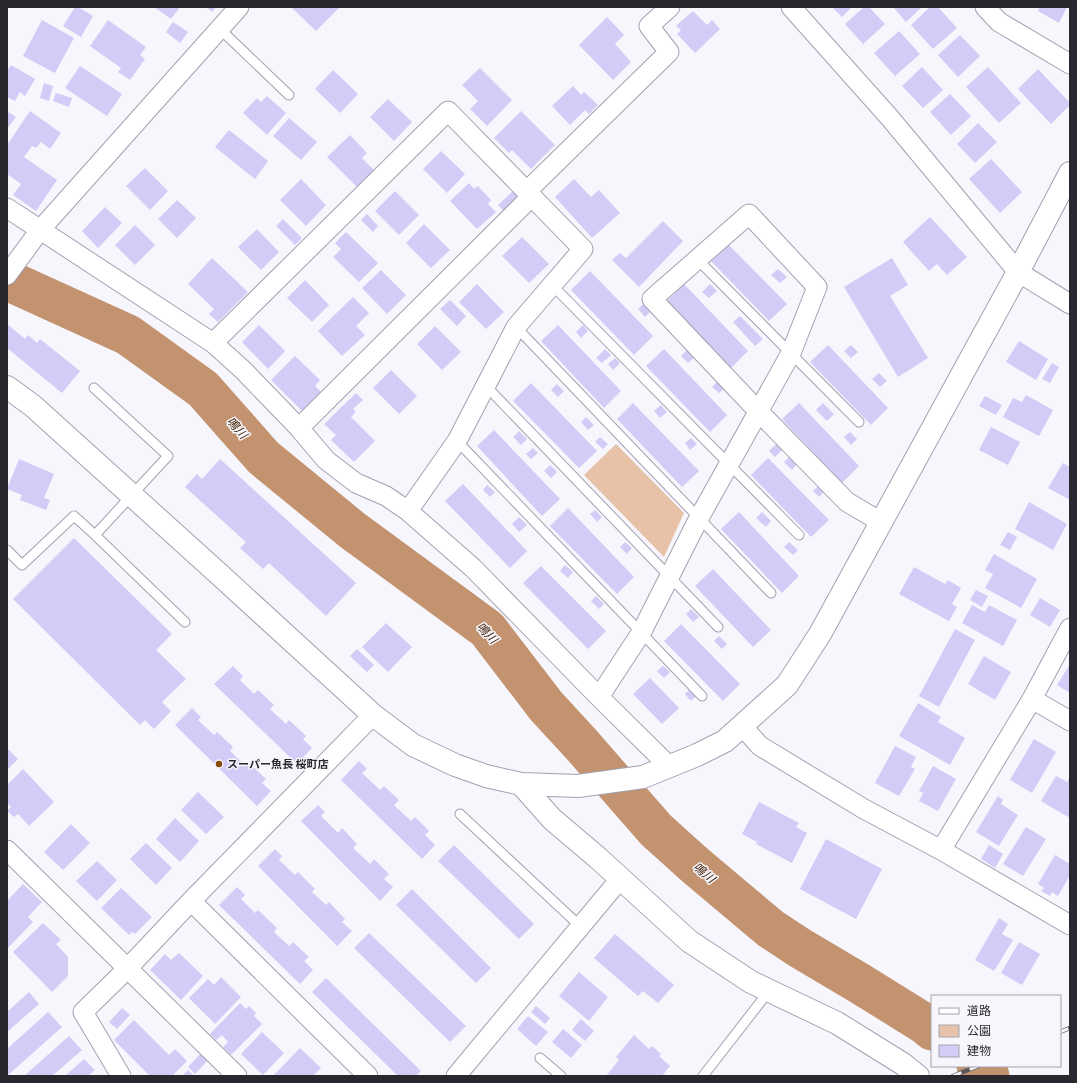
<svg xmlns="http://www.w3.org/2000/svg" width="1077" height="1083" font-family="'Fira Sans','Noto Sans JP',sans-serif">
<rect width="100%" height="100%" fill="#f7f6fd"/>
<path fill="#e7c2a8" d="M616,444L684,513L664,557L584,475Z"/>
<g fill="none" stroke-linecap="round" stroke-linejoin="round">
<path stroke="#c39370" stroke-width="41" d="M7,280L128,335L203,389L263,457L352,530L487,629L546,706L581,744L656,830L696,866L771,929L800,948L859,983L925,1024L932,1030
M977,1066L989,1076"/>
</g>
<path fill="#d4cbf6" d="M75,7H78L93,16L81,37L63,26Z
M154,7H180L171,19Z
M206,7H216L212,12Z
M293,7H340L316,31L292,8Z
M832,7H852L842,17Z
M864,7H869L885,24L863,44L845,24Z
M893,7H922L906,22Z
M930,7H938L957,28L933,49L911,25Z
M1040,7H1067L1059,23L1038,11Z
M693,11L707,25L712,20L720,29L695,53L677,34L681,30L676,26Z
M607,17L624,35L615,44L631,62L613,80L579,45Z
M42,20L74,38L55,73L23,56Z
M108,20L146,47L140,55L145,59L130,80L118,72L121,68L90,46Z
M173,22L188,32L180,43L166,32Z
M899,31L920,54L895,76L874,53Z
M960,35L980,56L958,77L938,55Z
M11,65L35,79L25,96L20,92L15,101L7,97V71Z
M80,66L122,94L107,116L65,88Z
M922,67L943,90L923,108L902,86Z
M988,67L1021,103L999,123L966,87Z
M480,68L512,100L487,126L470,109L478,101L462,85Z
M1038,69L1070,103V105L1051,124L1018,89Z
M333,70L358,94L340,113L315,89Z
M44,83L53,86L49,101L40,98Z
M573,86L581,95L584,92L598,105L589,114L585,110L570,125L552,106Z
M56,93L72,98L69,107L53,101Z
M950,94L971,116L951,135L930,112Z
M267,96L286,113L267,135L243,113L257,98L261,102Z
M388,99L412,122L394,141L370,117Z
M7,111L16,117L7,129Z
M30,111L61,133L50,149L41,142L36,148L32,146L24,157L57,180L36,211L13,195L21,184L7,174V145Z
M521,111L555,145L531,169L512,150L509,153L494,138Z
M289,118L317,142L301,160L273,136Z
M978,123L997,142L975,163L957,144Z
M229,130L268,161L255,179L215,147Z
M350,135L367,153L362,158L374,170L357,187L327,157Z
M441,151L465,174L447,193L423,169Z
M991,159L1022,192L1000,213L969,179Z
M145,168L168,191L150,210L126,186Z
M301,179L326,205L306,226L280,200Z
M574,179L591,197L599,190L620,213L592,238L555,197Z
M469,183L474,189L478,186L491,200L488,204L496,212L477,229L450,201Z
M395,191L419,215L399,235L375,211Z
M513,191L519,197L505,212L498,205Z
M177,200L196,218L177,238L158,219Z
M105,207L122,223L98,248L82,231Z
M367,214L378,226L373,232L361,220Z
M930,217L967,257L947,275L937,264L929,271L903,242Z
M283,219L302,238L295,245L276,226Z
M663,221L683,241L639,287L612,260L620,253L626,258Z
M424,224L450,250L431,268L406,243Z
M135,225L155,245L135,265L115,245Z
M257,229L279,252L261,270L238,247Z
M346,232L378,263L359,282L333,257L341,249L335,243Z
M522,237L549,264L529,283L502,256Z
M726,242L787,304L769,321L709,259Z
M212,258L248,292L218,322L209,314L214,309L188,284Z
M892,258L908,285L890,296L928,358L898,377L844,287Z
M778,269L787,277L780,283L771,275Z
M381,270L406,295L387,314L362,288Z
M590,271L653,336L634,355L571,290Z
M305,280L329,305L312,322L287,298Z
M477,284L504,312L486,329L459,302Z
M684,284L748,351L731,368L667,301Z
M710,284L717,291L709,298L702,292Z
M353,297L369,313L356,326L365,335L342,356L318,331Z
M450,300L466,316L457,326L440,309Z
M643,304L650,312L645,317L638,309Z
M740,316L763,339L755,346L733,322Z
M7,324L25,339L28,335L37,343L40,339L80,371L62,393L7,348Z
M259,325L285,351L268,369L242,342Z
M558,325L621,391L604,408L541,341Z
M583,325L588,331L581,338L576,332Z
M435,326L461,352L442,370L417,344Z
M1019,341L1048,359L1036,380L1006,362Z
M828,345L888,408L871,425L810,362Z
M851,345L858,352L851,358L844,351Z
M605,349L611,355L602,363L596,358Z
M664,349L727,415L710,432L646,366Z
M687,350L695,357L688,363L681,356Z
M295,356L320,380L315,386L321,392L302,411L271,380Z
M615,358L620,363L613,370L608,364Z
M1052,363L1059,367L1050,383L1042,379Z
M391,370L417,396L399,414L373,388Z
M879,373L887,381L880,387L872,379Z
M719,380L726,387L719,393L712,387Z
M531,383L597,451L579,468L513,401Z
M557,384L564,391L558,397L551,390Z
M356,393L363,400L353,409L356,412L351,417L375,441L354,462L331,440L336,435L324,424Z
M1026,395L1053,410L1039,436L1003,417L1013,398L1022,402Z
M985,396L1002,405L996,415L979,406Z
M633,403L699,471L682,487L617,419Z
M799,403L859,466L842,483L782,419Z
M823,403L834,414L827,421L816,410Z
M661,405L667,412L660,418L654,411Z
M586,417L594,425L588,430L581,422Z
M991,427L1020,442L1008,465L979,450Z
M494,430L560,499L542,516L477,446Z
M519,431L527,439L521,445L513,437Z
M850,432L857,439L851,445L844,437Z
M600,437L608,444L603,449L595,442Z
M691,438L697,444L690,450L685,443Z
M777,443L783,449L775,457L769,451Z
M533,448L538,453L531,459L526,454Z
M790,456L797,464L792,470L784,462Z
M768,458L829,520L811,537L751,475Z
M19,459L54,474L44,498L50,500L46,510L20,500L22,495L7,489Z
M220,459L356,583L326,616L269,563L263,569L240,548L246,542L185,487L197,474L202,479Z
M1063,463L1070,467V500L1048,488Z
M550,465L557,472L551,478L544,471Z
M463,484L527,551L510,568L445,501Z
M487,485L495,492L490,497L483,490Z
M818,486L824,492L819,497L813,491Z
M1029,502L1067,524L1053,550L1015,529Z
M568,508L634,577L617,594L550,526Z
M595,510L602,517L597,522L590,514Z
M739,512L799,576L782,593L721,529Z
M762,512L771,521L766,527L756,518Z
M519,517L527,525L519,532L512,524Z
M1008,532L1017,537L1010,550L1000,545Z
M74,538L172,634L156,650L186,679L162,702L171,711L154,729L145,720L140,725L13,599Z
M625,542L632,548L627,554L620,547Z
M789,542L798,550L793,555L784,547Z
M994,554L1037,579L1021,608L985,588L993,574L985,570Z
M565,565L573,572L568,578L560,571Z
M541,566L606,631L588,649L523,583Z
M914,567L945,584L948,580L961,588L952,604L957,607L949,621L899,594Z
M713,569L771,630L753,647L695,586Z
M976,590L988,596L982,607L970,600Z
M596,596L604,604L599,609L591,601Z
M1040,598L1060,610L1050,627L1030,615Z
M972,605L985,612L989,605L1017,620L1003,646L962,623Z
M691,609L699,617L693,622L686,614Z
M386,623L412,647L388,672L362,647Z
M681,624L740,684L723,701L664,641Z
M955,629L975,640L939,707L919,696Z
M719,636L727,644L722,649L714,641Z
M357,649L374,665L367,672L350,656Z
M984,656L1011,672L995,700L968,684Z
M1070,664V693L1057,685Z
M233,666L243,676L240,680L254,694L258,690L274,705L270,709L286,724L289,720L306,736L303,739L312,748L297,764L214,684Z
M663,666L670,672L664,678L657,671Z
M650,678L679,708L662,724L633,694Z
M689,690L696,696L691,701L685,694Z
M918,703L941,717L938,722L965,738L950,765L899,736Z
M192,708L201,717L198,720L214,735L217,732L233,747L230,751L246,766L249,763L266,779L262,783L271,791L257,806L175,725Z
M1034,739L1056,752L1032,793L1010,780Z
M895,746L916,757L911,767L915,769L899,796L875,783Z
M7,748L18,759L7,770Z
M359,761L367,769L362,773L380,790L384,786L399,800L394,805L411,821L415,817L429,831L425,835L435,845L422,859L341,780Z
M933,766L956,779L938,811L919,801L923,793L919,791Z
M23,769L54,802L29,826L18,814L14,817L7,811L11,807L7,803V785Z
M1056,776L1067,782L1070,777V814L1068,817L1041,801Z
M198,792L224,817L206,834L181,810Z
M998,796L1003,800L1001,804L1018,815L999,846L976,832Z
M759,802L799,823L796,827L807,833L792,863L756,844L757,842L742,834Z
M318,805L325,812L321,816L338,833L342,828L357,844L353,848L370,864L374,859L389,874L384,879L393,887L380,901L301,821Z
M175,818L199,841L180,862L156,839Z
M71,824L90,843L63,870L44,852Z
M1026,827L1046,839L1023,876L1003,864Z
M826,839L882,869L856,919L800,889Z
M146,843L172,868L156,885L130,859Z
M454,845L534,924L519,939L438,861Z
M989,845L1003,854L995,868L981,859Z
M275,849L282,856L279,860L295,875L298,872L315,889L312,892L326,905L329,902L345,919L342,922L352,931L337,946L258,866Z
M1055,855L1070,864V875L1058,896L1052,892L1050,896L1041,891L1044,888L1038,884Z
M97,861L117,880L97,901L76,881Z
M23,884L42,902L28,917L33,922L7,949V901Z
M237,887L245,895L241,899L255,913L258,910L277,928L274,932L289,946L293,942L309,957L304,961L313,970L300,984L219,905Z
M121,888L152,917L135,934L132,932L129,935L101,908Z
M412,889L491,968L476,983L396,905Z
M999,918L1008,924L1002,934L1013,940L994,971L975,960Z
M43,923L61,940L56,944L68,957V976L52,992L13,952Z
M369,933L466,1026L450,1042L354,948Z
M615,934L674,985L658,1003L643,991L638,996L594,958Z
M1019,942L1040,954L1022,985L1001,973Z
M179,953L203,976L181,1000L150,970L165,954L171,960Z
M579,972L608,997L589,1021L559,996Z
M221,977L241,997L215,1024L189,998L208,979L214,985Z
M326,978L421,1071L416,1076H398L312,992Z
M29,992L39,1004L7,1032V1012Z
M240,1003L246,1009L249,1006L256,1013L254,1016L262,1024L231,1055L223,1047L228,1042L222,1035L216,1040L210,1034Z
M536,1006L550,1018L545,1024L531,1012Z
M122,1008L130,1015L117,1029L109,1022Z
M48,1012L62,1027L7,1076V1049Z
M528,1016L548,1032L536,1046L517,1029Z
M581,1019L594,1031L585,1041L572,1030Z
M134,1020L169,1055L175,1049L187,1061L172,1076H150L114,1040Z
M563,1029L582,1045L571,1058L552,1042Z
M262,1032L284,1053L263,1075L241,1054Z
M634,1035L649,1049L652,1046L661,1054L659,1056L670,1066L662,1076H606L619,1060L616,1057Z
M69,1036L82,1050L52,1076H24Z
M300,1048L321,1068L313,1076H273Z
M201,1053L208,1060L195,1074L188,1067Z
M84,1059L95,1070L88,1076H65Z
M188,1070L194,1076H182Z"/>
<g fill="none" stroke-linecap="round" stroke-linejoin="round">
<defs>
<path id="service" d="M220,29L289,95
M698,260L859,422
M552,285L799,535
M516,327L771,593
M486,386L718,627
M94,388L168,456L95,535
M457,441L702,696
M7,550L22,565L74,516L95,535L185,622
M460,814L580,926
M540,1058L561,1076
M703,1076L769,991"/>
<path id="minor" d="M791,7L890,118L1018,272L1070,304
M985,7L999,22L1070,64
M527,191L669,52L649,26L670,7
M7,208L213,343L243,370L299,428L326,460L356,483L386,496L408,511L473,568L599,697L669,766
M7,275L40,230L239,7
M213,343L448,111L583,249L516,327L457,441L408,511
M299,428L532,196
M599,697L641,633L699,518L791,353L817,287L749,214L652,299L759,412L847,502L881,522
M1032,699L1070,721
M742,726L760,746L864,809L941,850L1070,925
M7,850L237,1076
M941,850L1032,699L1070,628
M191,901L368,1076
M121,1076L83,1012L127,969L191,901L373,715
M456,1076L620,879"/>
<path id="tertiary" d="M7,387L33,406L220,575L373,715L413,745L455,765L486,776L521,784L578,786L643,777L697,755L725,741L787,685L820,634L1018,272L1070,173
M521,784L552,819L598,858L689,941L751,982L837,1023L903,1064L918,1076"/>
</defs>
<use href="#service" stroke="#a4a0b1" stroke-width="11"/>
<use href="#minor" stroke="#a4a0b1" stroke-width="21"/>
<use href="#tertiary" stroke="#a4a0b1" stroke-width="24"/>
<use href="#service" stroke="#fff" stroke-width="9"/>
<use href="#minor" stroke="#fff" stroke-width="19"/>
<use href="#tertiary" stroke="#fff" stroke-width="22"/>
<defs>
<path id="rail" d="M1060,1032L1070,1028
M953,1076L978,1066"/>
</defs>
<use href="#rail" stroke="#5b5960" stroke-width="4.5"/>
<use href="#rail" stroke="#f7f6fd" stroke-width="3" stroke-dasharray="9" stroke-linecap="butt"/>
</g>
<circle fill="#894a0e" stroke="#f7f6fd" stroke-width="1.5" cx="219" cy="764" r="4"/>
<g text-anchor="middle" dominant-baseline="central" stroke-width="3" stroke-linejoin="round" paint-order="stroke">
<g font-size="11" font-weight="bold" fill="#2a282f" stroke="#f7f6fd" text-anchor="start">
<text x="227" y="764">スーパー魚長 桜町店</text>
</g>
<g font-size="12" font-style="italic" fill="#422205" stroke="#f7f6fd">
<text transform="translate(237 428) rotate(48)">鳴川</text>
<text transform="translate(487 633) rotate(46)">鳴川</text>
<text transform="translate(704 873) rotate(40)">鳴川</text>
</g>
</g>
<rect width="1077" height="1083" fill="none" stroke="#2a282f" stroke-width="16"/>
<rect x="931" y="995" width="130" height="72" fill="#f7f6fd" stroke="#a5a4ab"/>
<rect x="939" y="1008" width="20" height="6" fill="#ffffff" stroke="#a5a4ab"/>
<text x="967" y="1015" font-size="12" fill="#2a282f">道路</text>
<rect x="939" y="1025" width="20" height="12" fill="#e7c2a8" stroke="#a5a4ab"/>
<text x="967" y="1035" font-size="12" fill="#2a282f">公園</text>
<rect x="939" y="1045" width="20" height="12" fill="#d4cbf6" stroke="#a5a4ab"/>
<text x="967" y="1055" font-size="12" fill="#2a282f">建物</text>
</svg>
